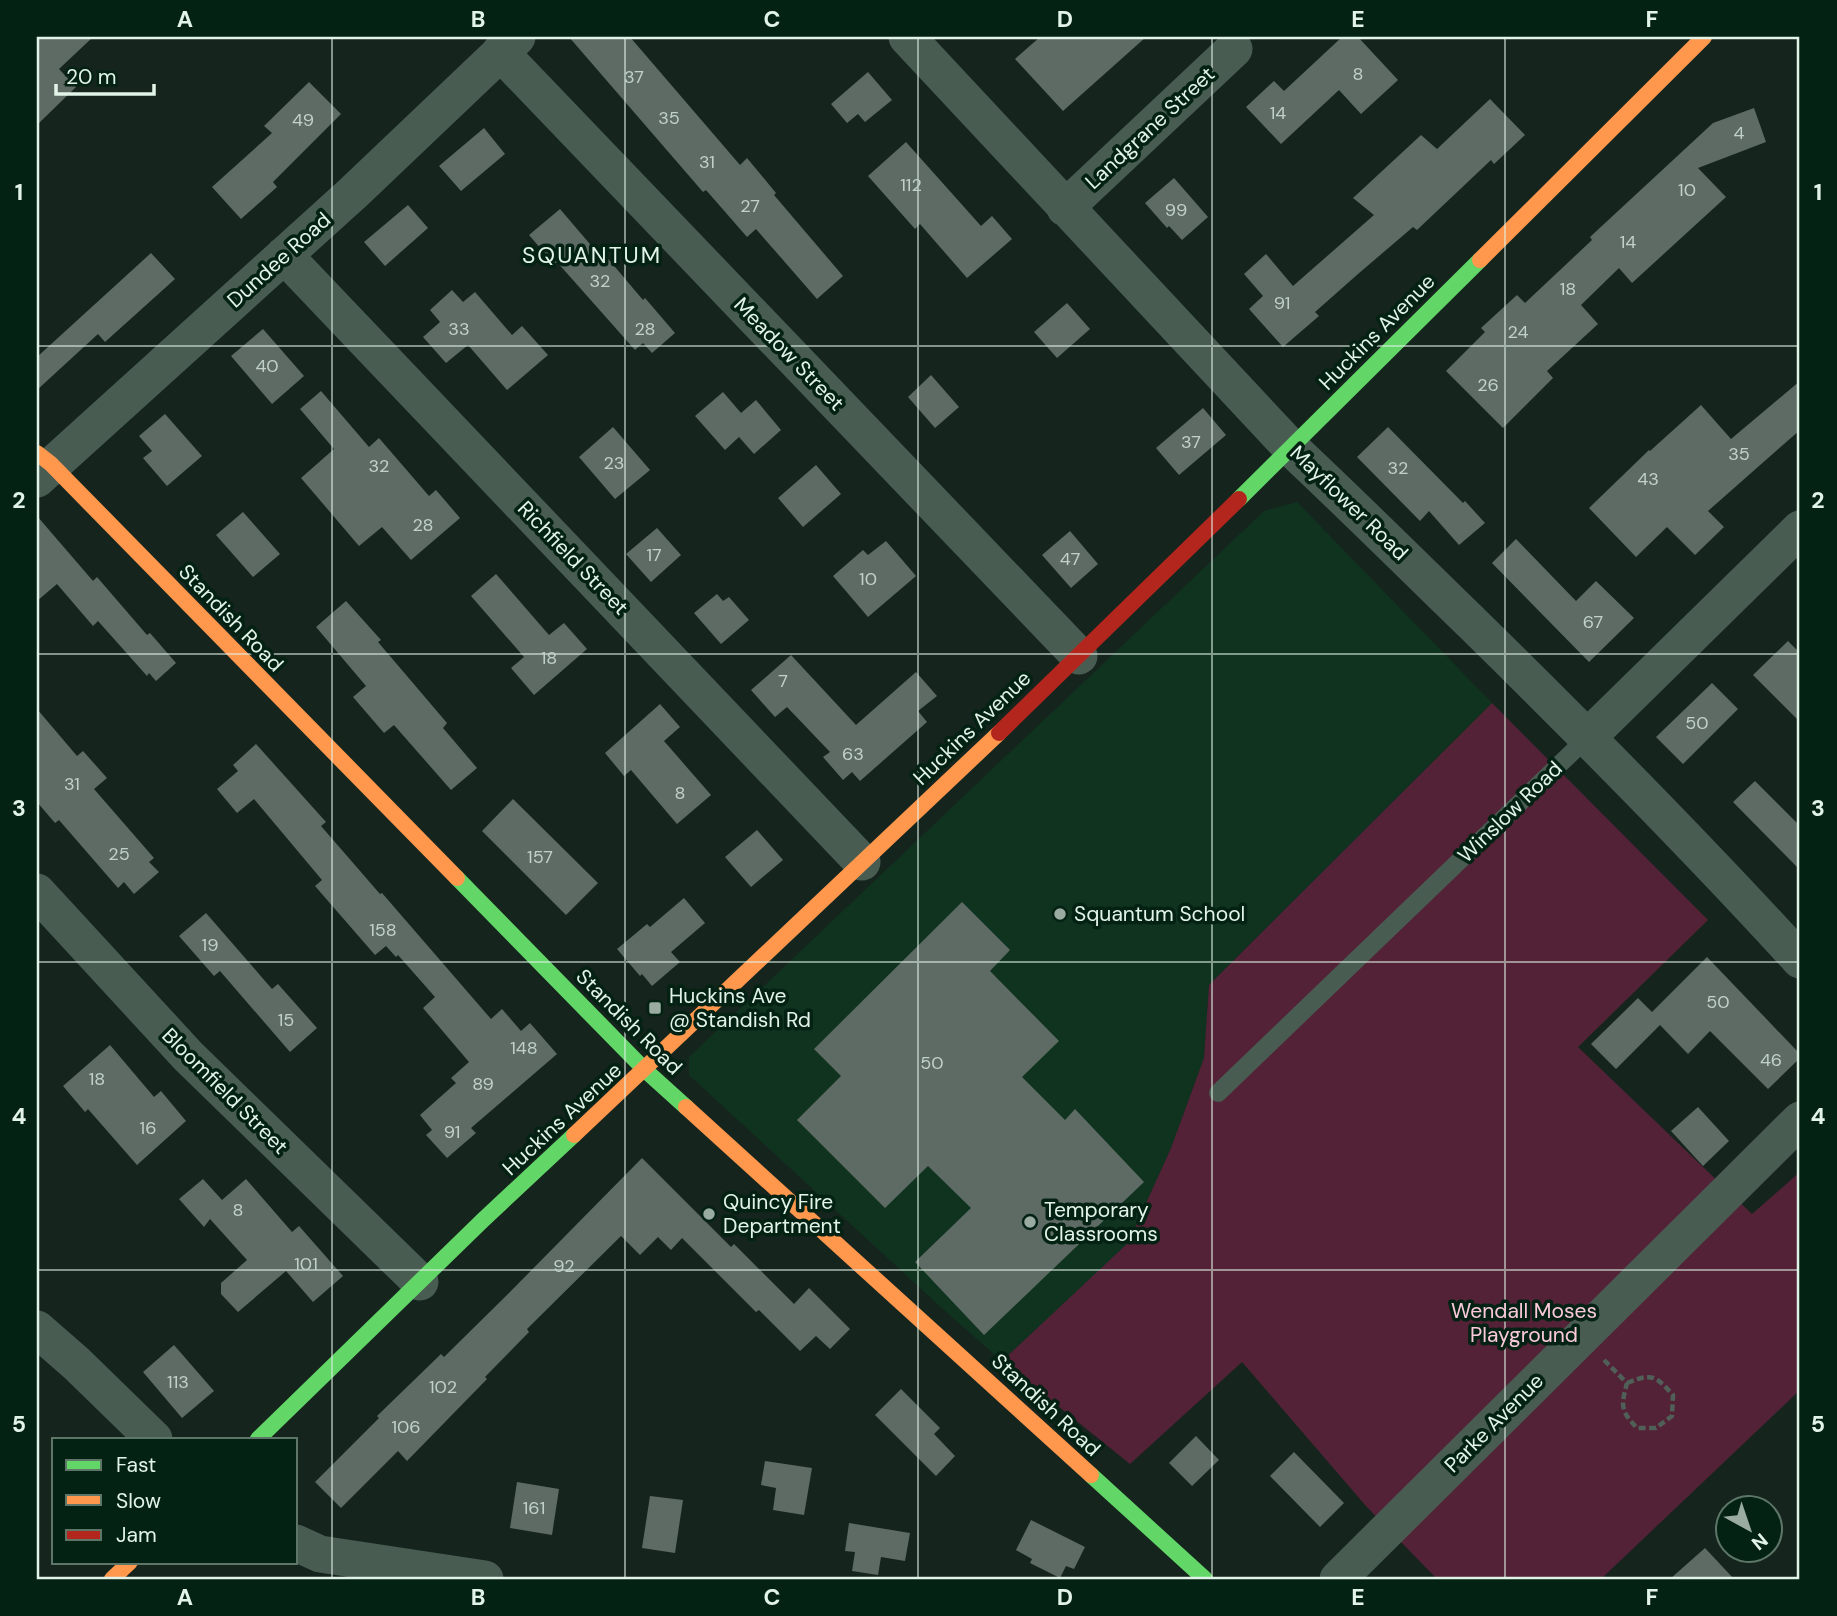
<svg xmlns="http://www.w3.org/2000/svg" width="1837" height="1616" font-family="'DM Sans',sans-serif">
<rect width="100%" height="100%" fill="#15251d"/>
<path fill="#103320" d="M1297,502L1492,703L1209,985L1204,1058L1171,1148L1128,1244L1002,1361L944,1310L689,1075V1057L1264,511Z"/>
<path fill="#532237" d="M1492,703L1708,920L1578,1047L1752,1214L1800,1172V1390L1601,1579H1437L1366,1506L1242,1362L1130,1464L1002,1361L1128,1243L1171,1148L1204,1058L1209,985Z"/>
<path fill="#5e6b64" d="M37,37H93L59,69L76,87L37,125Z
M569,37H630L740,165L747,158L776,193L774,195L843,276L817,299L756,229L747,237L706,190L703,192Z
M1040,37H1146L1063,111L1015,59Z
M1342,37H1358L1398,80L1361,114L1339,90L1281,144L1246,107L1274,81L1284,91Z
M868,72L892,100L865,122L858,114L847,123L831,104Z
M309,82L341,114L273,182L277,187L241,219L212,187L272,133L264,126Z
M1490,99L1525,135L1494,164L1491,160L1417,230L1413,227L1358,274L1315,312L1319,316L1283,347L1249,309L1263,296L1244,274L1266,254L1293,286L1374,215L1353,198L1421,135L1437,149Z
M1754,108L1766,142L1698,168L1726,197L1632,283L1619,268L1581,305L1598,324L1547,371L1553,378L1503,428L1446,371L1485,332L1481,328L1517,295L1525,303L1592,240L1590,237L1713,123Z
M484,128L505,154L461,191L439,166Z
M906,142L981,226L992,216L1012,239L967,278L920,224L915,229L868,176Z
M1174,178L1208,217L1182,240L1169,226L1167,228L1145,203Z
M408,205L428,228L385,266L364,242Z
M560,209L601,257L604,254L643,300L645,298L675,333L652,353L643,343L635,350L557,262L554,264L529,235Z
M151,253L175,279L105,342L98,334L37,390V357Z
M452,290L463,302L475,292L512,335L522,326L548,355L507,390L468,345L446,363L423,337L440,322L430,310Z
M1067,303L1090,329L1057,358L1034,332Z
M263,329L304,376L272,404L231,356Z
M931,375L959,407L935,428L908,397Z
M1800,381V430L1708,511L1724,527L1695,555L1667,527L1636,557L1589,508L1649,450L1650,451L1701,405L1731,439Z
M321,391L369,447L379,438L429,496L436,490L460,518L411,560L382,527L359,546L301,478L334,449L300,409Z
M723,392L741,413L756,400L781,430L754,454L739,437L725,450L695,416Z
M1203,408L1226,435L1179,475L1156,448Z
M165,414L202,456L167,486L143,458L152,451L139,436Z
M613,427L650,470L615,499L579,457Z
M1388,427L1463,503L1465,501L1485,523L1459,545L1429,511L1420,521L1357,457Z
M816,465L841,494L803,527L778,498Z
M243,512L280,554L253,577L216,535Z
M37,516L93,581L97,577L147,635L150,633L176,663L156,681L149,673L147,676L98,621L93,626L57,584L37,601Z
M657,528L681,555L651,582L626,554Z
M1070,531L1098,564L1071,588L1042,555Z
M1516,539L1576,601L1596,581L1634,618L1589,662L1492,563Z
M886,541L916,576L868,617L833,576L863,550L868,555Z
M496,574L549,635L564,623L587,649L534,695L511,668L524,657L471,596Z
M717,594L723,601L729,597L749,620L721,644L694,613Z
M346,601L381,640L378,642L447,723L443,728L477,768L451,790L394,725L384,733L353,697L366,686L316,627Z
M1788,641L1800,653V722L1753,675Z
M791,655L856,725L916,672L937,696L918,711L927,722L860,781L852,772L843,780L823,757L830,752L787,707L775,717L751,690Z
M1712,683L1738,709L1683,764L1656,737Z
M660,704L680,727L664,741L711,795L677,824L631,770L624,776L605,753Z
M37,709L77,756L83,751L107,778L94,789L154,858L149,862L159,872L134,894L124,882L118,888L59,820L55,823L37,802Z
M256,744L326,822L321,826L380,894L382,893L491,1019L502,1009L521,1031L530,1023L557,1054L471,1128L476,1133L447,1158L426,1135L432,1130L420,1115L456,1083L451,1078L469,1062L423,1008L435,997L398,955L396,957L386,946L375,955L315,886L322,880L254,799L237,813L217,789L238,771L233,765Z
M1755,781L1800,826V870L1733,802Z
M513,799L598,883L566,915L482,831Z
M757,830L783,860L751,887L725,857Z
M684,898L705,923L671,952L680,962L652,986L642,974L640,976L617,949L647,924L650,927Z
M962,902L1010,950L990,971L1059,1041L1022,1077L1065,1120L1075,1109L1144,1182L984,1335L915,1262L971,1208L928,1166L885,1208L797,1120L841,1076L814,1049Z
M206,913L272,989L278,984L317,1028L290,1052L220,971L214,976L179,936Z
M1707,957L1800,1054V1058L1768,1089L1710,1031L1688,1054L1660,1025L1616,1069L1591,1044L1638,998L1652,1012Z
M110,1045L154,1097L161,1091L186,1121L137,1165L88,1109L85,1112L63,1086Z
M1698,1107L1729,1141L1703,1166L1671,1131Z
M642,1158L731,1247L734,1244L794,1304L809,1288L850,1329L830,1349L816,1336L800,1351L759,1310L756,1312L682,1238L671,1250L658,1237L640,1255L621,1236L527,1329L529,1332L485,1377L487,1379L407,1461L398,1451L341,1508L315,1482L379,1418L377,1416L441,1354L444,1357L508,1294Z
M203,1179L222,1200L246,1179L292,1232L299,1226L343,1276L313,1302L286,1271L238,1312L221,1294V1283L247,1260L210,1219L204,1227L179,1199Z
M174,1345L214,1391L182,1418L143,1372Z
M901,1389L940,1428L934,1434L955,1456L936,1476L875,1415Z
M1196,1436L1219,1460L1192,1486L1169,1463Z
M1294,1452L1344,1503L1320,1527L1270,1476Z
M765,1461L812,1468L804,1515L773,1510L776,1488L761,1485Z
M517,1482L559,1489L552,1535L510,1528Z
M650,1496L683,1500L675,1553L642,1548Z
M1031,1520L1085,1547L1074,1569L1066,1566L1060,1578L1030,1563L1032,1559L1016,1550Z
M849,1523L910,1533L905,1561L881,1557L878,1575L852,1571L855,1552L845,1551Z
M1705,1548L1734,1579H1670Z"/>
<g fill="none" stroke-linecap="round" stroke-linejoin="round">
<path stroke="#506058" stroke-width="4.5" stroke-dasharray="7 3.5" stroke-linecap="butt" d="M1604,1360L1627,1383C1621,1406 1620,1410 1637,1428H1656L1672,1416L1673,1395C1655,1375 1652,1373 1627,1383"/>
<path stroke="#485c52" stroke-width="18" d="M1218,1093L1588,737"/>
<path stroke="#485c52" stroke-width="37" d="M907,37L1291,448C1353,506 1413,566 1474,625C1585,734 1695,845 1800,960
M500,52L1079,656
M1065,208L1234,49
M284,255L862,862
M37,479L353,193L517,37
M1588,737L1800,529
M37,892L188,1056L420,1282
M37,1329L77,1364L154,1439
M296,1543L320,1554L485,1579
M1338,1579L1800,1120"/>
<path stroke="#63d668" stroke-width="16" d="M1239,499L1480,260
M457,878L645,1070L686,1107
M258,1439L483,1220L574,1135
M1091,1475L1205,1579"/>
<path stroke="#ff974d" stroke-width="16" d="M1480,260L1704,37
M37,453L51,464L457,878
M686,1107L1091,1475
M574,1135L999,733
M112,1579L130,1562"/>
<path stroke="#b3261e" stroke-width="16" d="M999,733L1239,499"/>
</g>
<path fill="none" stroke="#e2f3e8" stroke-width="2" stroke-opacity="0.55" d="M332,37V1579M625,37V1579M918,37V1579M1212,37V1579M1505,37V1579M37,346H1800M37,654H1800M37,962H1800M37,1270H1800"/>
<g fill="#9aaba1" stroke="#042213" stroke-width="2.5">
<circle cx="1060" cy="914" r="7"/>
<rect x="648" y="1001" width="14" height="14" rx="3.5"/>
<circle cx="709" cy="1214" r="7"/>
<circle cx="1030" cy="1222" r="7"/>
</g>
<g text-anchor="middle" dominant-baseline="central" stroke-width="7" stroke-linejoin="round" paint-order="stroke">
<g font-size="18" fill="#c1d1c7">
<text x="1358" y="74">8</text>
<text x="634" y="77">37</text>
<text x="1278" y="113">14</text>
<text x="669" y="118">35</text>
<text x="303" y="120">49</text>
<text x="1739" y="133">4</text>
<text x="707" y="162">31</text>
<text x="911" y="185">112</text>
<text x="1687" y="190">10</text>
<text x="750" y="206">27</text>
<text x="1176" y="210">99</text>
<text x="1628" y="242">14</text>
<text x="600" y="281">32</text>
<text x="1568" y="289">18</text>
<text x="1282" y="303">91</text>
<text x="459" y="329">33</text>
<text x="645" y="329">28</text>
<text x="1518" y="332">24</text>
<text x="267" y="366">40</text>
<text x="1488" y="385">26</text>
<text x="1191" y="442">37</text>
<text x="1739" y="454">35</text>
<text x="614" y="463">23</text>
<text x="379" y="466">32</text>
<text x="1398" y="468">32</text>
<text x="1648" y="479">43</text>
<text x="423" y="525">28</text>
<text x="654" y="555">17</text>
<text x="1070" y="559">47</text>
<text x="868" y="579">10</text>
<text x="1593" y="622">67</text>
<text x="549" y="658">18</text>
<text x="783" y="681">7</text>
<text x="1697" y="723">50</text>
<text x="853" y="754">63</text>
<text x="72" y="784">31</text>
<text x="680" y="793">8</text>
<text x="119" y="854">25</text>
<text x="540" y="857">157</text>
<text x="383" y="930">158</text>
<text x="210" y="945">19</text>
<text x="1718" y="1002">50</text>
<text x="286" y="1020">15</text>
<text x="524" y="1048">148</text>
<text x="1771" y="1060">46</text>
<text x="932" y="1063">50</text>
<text x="97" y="1079">18</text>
<text x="483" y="1084">89</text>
<text x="148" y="1128">16</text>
<text x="452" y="1132">91</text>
<text x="238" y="1210">8</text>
<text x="306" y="1264">101</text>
<text x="564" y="1266">92</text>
<text x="178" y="1382">113</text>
<text x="443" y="1387">102</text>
<text x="406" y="1427">106</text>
<text x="534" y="1508">161</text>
</g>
<g font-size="21" fill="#e2f3e8" stroke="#042213">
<text transform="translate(1150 128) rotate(-43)">Landgrane Street</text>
<text transform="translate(279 260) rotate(-42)">Dundee Road</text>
<text transform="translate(1377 332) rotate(-45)">Huckins Avenue</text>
<text transform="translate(789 354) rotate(46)">Meadow Street</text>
<text transform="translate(1349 503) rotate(44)">Mayflower Road</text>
<text transform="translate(573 558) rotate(46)">Richfield Street</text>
<text transform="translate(231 618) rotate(46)">Standish Road</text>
<text transform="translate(972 728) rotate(-44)">Huckins Avenue</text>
<text transform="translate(1510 812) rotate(-44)">Winslow Road</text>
<text transform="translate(629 1022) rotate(45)">Standish Road</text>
<text transform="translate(225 1091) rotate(45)">Bloomfield Street</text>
<text transform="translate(562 1119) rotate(-43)">Huckins Avenue</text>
<text transform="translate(1046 1405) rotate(43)">Standish Road</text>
<text transform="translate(1494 1423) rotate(-45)">Parke Avenue</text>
</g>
<g font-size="21" fill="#e2f3e8" stroke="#042213" text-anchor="start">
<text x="1074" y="914">Squantum School</text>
<text x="669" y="996">Huckins Ave<tspan x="669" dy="24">@ Standish Rd</tspan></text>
<text x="723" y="1202">Quincy Fire<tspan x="723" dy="24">Department</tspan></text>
<text x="1044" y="1210">Temporary<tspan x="1044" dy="24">Classrooms</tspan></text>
</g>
<g font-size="21" fill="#fbcada" stroke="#042213">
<text x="1524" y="1311">Wendall Moses<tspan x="1524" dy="24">Playground</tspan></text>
</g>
<g font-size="23" letter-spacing="2" fill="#e2f3e8" stroke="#042213">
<text x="592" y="255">SQUANTUM</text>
</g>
</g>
<rect width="1837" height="1616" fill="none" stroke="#042213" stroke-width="77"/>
<rect x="52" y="1438" width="245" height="126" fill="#042213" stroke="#5d7668" stroke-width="2"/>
<rect x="66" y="1460" width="35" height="10" fill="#63d668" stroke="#5d7668" stroke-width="2"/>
<text x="116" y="1472" font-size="21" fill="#e2f3e8">Fast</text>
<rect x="66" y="1495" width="35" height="10" fill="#ff974d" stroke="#5d7668" stroke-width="2"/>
<text x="116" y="1508" font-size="21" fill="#e2f3e8">Slow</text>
<rect x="66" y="1530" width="35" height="10" fill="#b3261e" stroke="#5d7668" stroke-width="2"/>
<text x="116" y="1542" font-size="21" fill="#e2f3e8">Jam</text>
<g transform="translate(1749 1529) rotate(140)"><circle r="33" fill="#042213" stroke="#5d7668" stroke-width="2"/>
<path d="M0-5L12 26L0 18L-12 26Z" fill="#9aaba1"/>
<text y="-10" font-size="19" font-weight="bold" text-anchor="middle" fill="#e2f3e8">N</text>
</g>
<path d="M56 84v10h98v-10" fill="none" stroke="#e2f3e8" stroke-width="3.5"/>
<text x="66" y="84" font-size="21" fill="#e2f3e8" stroke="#042213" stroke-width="5" paint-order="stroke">20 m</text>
<rect x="38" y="38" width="1760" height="1540" fill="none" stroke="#e2f3e8" stroke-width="2.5"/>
<g font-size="23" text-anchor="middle" font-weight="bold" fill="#e2f3e8">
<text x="185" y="27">A</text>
<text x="478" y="27">B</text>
<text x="772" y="27">C</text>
<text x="1065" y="27">D</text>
<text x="1358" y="27">E</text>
<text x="1652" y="27">F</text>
<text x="19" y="200">1</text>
<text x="1818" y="200">1</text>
<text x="19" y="508">2</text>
<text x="1818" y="508">2</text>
<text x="19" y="816">3</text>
<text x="1818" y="816">3</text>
<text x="19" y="1124">4</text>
<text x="1818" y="1124">4</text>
<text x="19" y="1432">5</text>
<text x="1818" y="1432">5</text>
<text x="185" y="1605">A</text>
<text x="478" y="1605">B</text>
<text x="772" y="1605">C</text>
<text x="1065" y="1605">D</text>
<text x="1358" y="1605">E</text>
<text x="1652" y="1605">F</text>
</g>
</svg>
